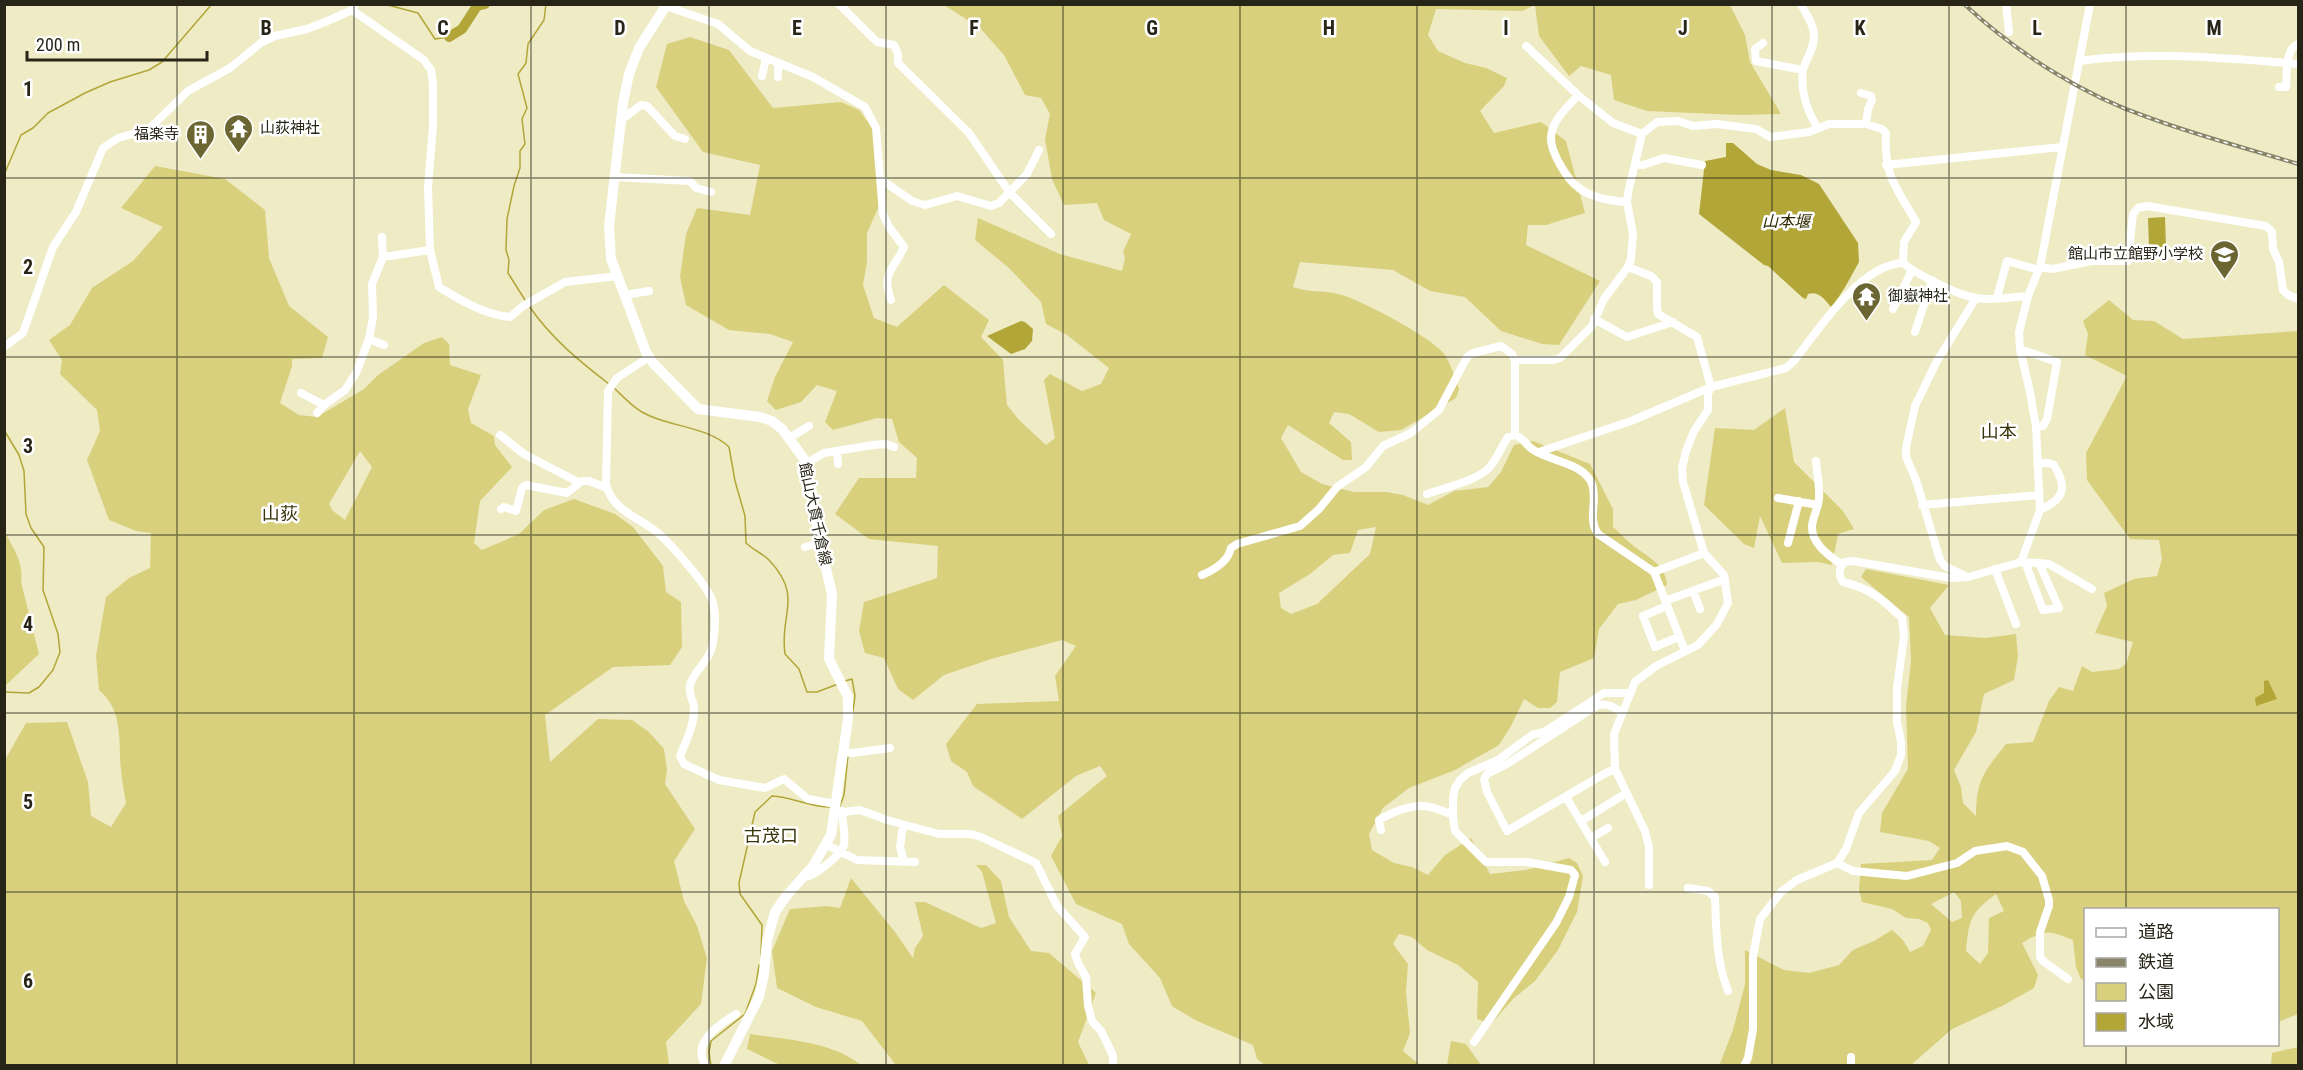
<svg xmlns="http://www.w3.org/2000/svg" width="2303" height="1070" font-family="'Roboto Condensed','Noto Sans JP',sans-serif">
<rect width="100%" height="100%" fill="#eeebc5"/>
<path fill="#d9d07e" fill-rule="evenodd" d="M944,5H1730L1745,35L1750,62L1781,114L1739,115L1647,111L1614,100L1611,75L1581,66L1569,76L1539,36L1535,5L1522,11L1436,9L1428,35L1438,51L1465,63L1486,68L1507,78L1504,86L1480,111L1494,133L1541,122L1566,141L1585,213L1546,225H1528L1526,245L1600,281L1559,345L1542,344L1501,331L1465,297L1430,291L1393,270L1300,262L1293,287C1308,293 1323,290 1338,294C1358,298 1435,339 1445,355C1451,365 1455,378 1459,389L1456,398L1401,430L1379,432L1349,414L1334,412L1329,423L1351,442L1352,460H1343L1288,425L1281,438L1301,472L1322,484L1354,492H1386L1403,495L1428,505L1454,491L1488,487L1501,472L1514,445L1533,441L1590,464L1613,509V527C1620,533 1627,541 1635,547C1648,557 1666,565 1667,585L1636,600L1618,604L1599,629L1594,658L1560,672L1557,702L1550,708H1538L1524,699L1511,726L1499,745L1455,770L1409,788L1383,808L1369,834L1372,850L1394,863L1412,867L1428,875L1445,855L1471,838L1490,874L1526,870L1569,858L1577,863L1583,876L1577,912L1558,950L1535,981L1513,999L1491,1024L1477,1019L1478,982L1458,965L1427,950L1412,937L1399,934L1393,944L1408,964L1406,992L1410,1033L1403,1051L1420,1065H1265L1257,1059L1253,1045L1195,1020L1172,1006L1160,978L1129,944L1122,924L1076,904L1051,856L1062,836L1058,816L1107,776L1100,766L1076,776L1022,819L973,786L967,772L951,761L946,744L977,704L1059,701L1055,676L1076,646L1062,640L991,659L944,675L913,700L898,689L884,658L865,653L859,631L864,602L937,578L938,546L869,539L835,514L859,478H916L917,458L899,442L892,419L877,418L833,430L825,422L837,391L817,385L801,402L776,410L767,401L775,377L793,342L770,334L729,330L686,305L680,277L686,234L697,208L750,215L760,165L703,152L656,87L667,44L690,37L729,50L773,108L841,102L859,110L877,134L880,204L867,233V262L863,285L874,318L897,327L944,285L989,320L981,337L1003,360L1007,405L1019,420L1046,445L1055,438L1044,380L1050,374L1082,391L1101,384L1109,368L1067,335L1046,324L1041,302L1009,268L975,240L978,218L1060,254L1122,271L1125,258L1123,252L1131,234L1104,220L1097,203L1064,205L1052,179L1045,139L1050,114L1041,98L1025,95L1004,55L980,28ZM1376,527L1370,554L1317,604L1291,614L1281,608L1279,593L1310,574L1333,555L1350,553L1358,530Z
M155,166L225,179L265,210L269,258L289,306L328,337L322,358L292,359V366L280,403L299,415L317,417L364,389L378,375L424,343L442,337L449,344L450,365L481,375L468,409L471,423L494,436L495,445L512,467L480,501L474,543L482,550L519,534L544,510L574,499L615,514L633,527L663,566L666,592L681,602L682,647L670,665L613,667L545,715L550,762L598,719L632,720L649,732L664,749L667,770L665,784L695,829L674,861L684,901L697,926L707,958L701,1004L666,1042L669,1065L5,1066V760L26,723L67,722L88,782L91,816L111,827L126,803C124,792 122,781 121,770C118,741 124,711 99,690L96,656L106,597L129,578L150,568L151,533L136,531L109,520L87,460L100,431L97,410L60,374L62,360L49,340L70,325L92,288L133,261L163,227L121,208ZM360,451L372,467L345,520L333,511L329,504Z
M2109,300L2133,320L2154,321L2183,339L2298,331V1014L2278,1022V910H2086L2085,980L2081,979L2076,967L2073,940C2047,930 2046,929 2022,943L2038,975L2034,988L2002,1006L1952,1029L1911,1065L1719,1066L1733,1030L1745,984V950L1784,970L1809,973L1839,965L1853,950L1874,941L1892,930L1903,940L1910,952L1923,946L1931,930L1928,923L1919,919L1906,918L1892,909L1862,902L1859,890L1861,864L1932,860L1940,848L1929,841L1880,832L1882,813L1908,769L1906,706L1911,661L1909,617L1861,577L1866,569L1949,585L1930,608L1945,635L1986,638L2016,634L2018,656L2014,680L1984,694L1976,732L1954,770L1961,787L1963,803L1976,816C1976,780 1984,772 2006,744L2033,742L2049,701L2059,687L2073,691L2082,666L2092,672L2119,669L2126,664L2133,642L2095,633L2107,606L2104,593L2134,579L2157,576L2162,559L2159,540L2130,539L2087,480L2086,453L2127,376L2085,355L2088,334L2083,321ZM1954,892L1961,901L1962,918L1952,922L1931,904ZM1996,894L2004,911L1989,918L1988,953L1980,964L1966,951C1969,920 1970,913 1996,894Z
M1785,408L1794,462L1843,511L1854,529L1838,534L1832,565L1818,562L1782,563L1760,516L1754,548L1744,544L1704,505L1715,428L1754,430Z
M4,531C13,547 24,563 21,582L39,654L5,686Z
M976,865H986L1001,881L1009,917L1031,951L1049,953L1096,993L1078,1042L1089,1065H896L862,1021L816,1007L777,988L772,951L790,909L827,906L840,908L851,878L895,932L913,958L915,948L923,936L915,902H925L981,928L996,923L982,872Z
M750,1034C786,1040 831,1041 861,1065H780L747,1049Z
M1451,1041L1466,1044L1481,1065H1447Z
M2298,1047V1065H2271L2272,1053Z"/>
<path fill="#b2a638" d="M1726,143H1733L1757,164L1771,170L1801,175L1819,184L1858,243L1859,262C1850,278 1843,293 1831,307C1824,299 1819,291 1808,294L1806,299L1803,298L1768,266L1764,265L1699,214L1705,161L1726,157Z
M2165,217L2166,247H2149L2148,218Z
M1021,321L1025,322L1033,329L1032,341L1025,349L1011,354L987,336Z
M2268,680L2277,699L2256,706L2255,698L2264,693V681Z"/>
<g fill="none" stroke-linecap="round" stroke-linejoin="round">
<path stroke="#b2a638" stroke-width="1.5" d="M384,4L418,13L435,39L449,37
M4,175L21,135L33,128L48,113L85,93L110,82L149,70L162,62L212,4
M525,300L508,273L509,260L506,250L507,219L514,186L520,168V151L525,144L522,119L527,108L518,74L526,63L528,44L544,20L546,4
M529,306C551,338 579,361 609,384
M613,387C625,398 635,410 650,416C675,427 709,428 729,447L735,481L745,516L746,543C753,550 762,553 769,560C804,597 779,614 785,654L799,669L807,692H817L838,684
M4,430L19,455L24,471L26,514L31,528L44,547L43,590L58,634L60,652L53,670L39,687L29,693L4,692
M845,681L852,679L855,696L853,711
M840,806L844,795L848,755
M761,955L762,925L740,894L739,883L755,812L772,796C792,797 810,807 830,807
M711,1066L709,1052L711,1041L745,1014L756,984L759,965"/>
<path stroke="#b2a638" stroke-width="10" d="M449,37L462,29L477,6L485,4"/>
<path stroke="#fff" stroke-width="8" d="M839,4L877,42L894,45L898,54V63L969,133L1010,193L1051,234
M1801,4C1805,13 1814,24 1814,34C1815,48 1806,58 1803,70C1800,90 1807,112 1818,128
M2006,4L2009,32
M666,6L718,24L750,51L813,77L865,107L876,128L883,214L889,227L904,247C894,270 881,272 891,300
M352,10L424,60L431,70L433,84V126L428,186L430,250L439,287C460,300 485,315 510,317L523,306L565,282L618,276
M1763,43L1755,49L1756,61L1803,70
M1526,46L1578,95L1613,123L1642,134
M2079,61C2152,51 2225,58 2298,64
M762,76L766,58
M778,77V63
M2279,87H2286C2287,74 2285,49 2298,44
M1861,93L1871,96L1872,100L1868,109L1866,124
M1578,95C1568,107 1552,120 1551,137C1550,151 1567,180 1579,188C1592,198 1611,201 1627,202
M621,120L641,105L647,106L675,136L685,139
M1635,164L1643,165L1664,158L1702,165
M1886,165L2062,147
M615,177L690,181L696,188L711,192
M882,180L912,201L925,205L957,196L991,206L999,203L1027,174L1039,150
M383,257L430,250
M1628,267L1651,276L1657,282V307L1658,314L1697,337L1711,387L1708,394V410L1694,431L1686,451L1682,468L1683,482L1704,553L1724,575L1728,603L1717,624L1698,645L1656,666L1635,682L1614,734L1615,769L1645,831L1649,847V885
M2040,267L2053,269L2091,261H2128L2133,214L2138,208L2147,206L2266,226L2272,232L2273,249L2279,262L2283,290L2288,295L2298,299
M625,295L649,291
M1997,297L2007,261L2039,270
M1893,309L1912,270
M1594,319L1627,337L1673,322
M1915,332L1932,280
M369,339L384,345
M4,347L23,333L53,247L76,212L103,148L118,138L148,130L188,91L230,68L262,42L275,36L307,29L325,22L352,10L355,4
M2020,349L2057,362L2047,419L2043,426L2036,427
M649,357L617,378L608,391L606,484C612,510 636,516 654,530C668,540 707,585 712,600C717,613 715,637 711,650C707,663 693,672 690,685C688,693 693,700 694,707C695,724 686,741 680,756L684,764L719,780L765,788L784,779L808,799L836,804
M1515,360H1554L1560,358L1592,326L1604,299L1628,267L1631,259L1633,234L1627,202L1628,193L1642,134L1657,122L1678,121L1693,126L1717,124L1756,129L1770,137L1809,132L1829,124H1866L1882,129L1886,133C1884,177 1895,185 1916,222L1904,242L1903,263
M301,393L324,405
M317,413L324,405L345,390L356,373L369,339L373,317L372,284L383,257L382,237
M500,435L524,454L578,482
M789,438L809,426
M837,452L838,464
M1539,452L1631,421L1711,387L1786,368L1794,361C1818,330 1861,264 1903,263C1918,275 1957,295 1976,298C1992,301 2012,297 2028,296
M1816,461C1817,473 1820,486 1819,499C1818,508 1813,517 1812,526C1811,544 1830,556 1842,565
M807,463L824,453L873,445L886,444L894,447
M2037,463H2048L2054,465C2068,488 2064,499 2040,510
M1427,494C1446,487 1473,482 1488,469C1497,460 1501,447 1508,437L1515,435C1524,438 1525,444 1532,449C1548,461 1585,463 1592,484C1598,502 1587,519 1598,534L1654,572L1685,651
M1778,498L1818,505
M1922,505L2039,495
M501,509L504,507L516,511L522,488L526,485L567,493L582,481H589L607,488
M1788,543L1799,501
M805,547L820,543
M2021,562L2040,510L2036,427L2030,392L2020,349L2019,332L2028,296L2040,267L2090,4
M2039,563L2049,564L2092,589
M1995,569L2016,624
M1654,572L1704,553
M1202,575C1214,570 1228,562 1231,548L1237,544L1300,526L1319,509L1337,487L1366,467L1383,446L1411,433L1439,410L1467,357L1473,353L1501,346L1512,354L1515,360V435
M1967,577L1945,566L1940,560L1916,480L1906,457V448L1915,406L1937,361L1976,298
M1693,591L1700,609
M1665,601L1725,579
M1667,606L1643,616L1655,647L1678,637
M843,752L852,753L890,748
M1615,769L1604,774L1507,831L1487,792L1484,779L1487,774L1507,764L1598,705C1608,703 1614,707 1622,713
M1566,797L1605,862
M835,813L860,810L887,820L939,834H971L981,837L1036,863L1057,906L1085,937L1075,954L1079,965L1086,977L1088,1006L1092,1021L1101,1031L1108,1045L1113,1056V1066
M1581,821L1625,794
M903,825L900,847L904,862
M1381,830L1379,820C1393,812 1412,803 1430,807C1438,808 1444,813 1453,814
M1591,838L1608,828
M827,845L857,860L915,862
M1837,863L1853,871L1907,876L1957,863L1975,851L2007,846L2023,852L2042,876L2049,900V906L2040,932V957L2043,961L2068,979
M805,877C815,876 841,855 844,845C846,835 842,821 842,811
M1688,888L1708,891L1715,897C1716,929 1716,960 1728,991
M1474,1042L1556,923L1569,897L1575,875L1571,870L1527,862H1486L1455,831L1453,817V799L1455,788L1460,780L1468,773L1498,760L1532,735L1544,732L1604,693H1630
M1851,1057V1066
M706,1066C690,1043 720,1024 736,1014
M1744,1066L1748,1058L1753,1029V956L1760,919L1781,892L1797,880L1837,863L1846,849L1859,813L1895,771L1901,755V741L1897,722V688L1904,636L1902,618C1881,598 1871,589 1843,582C1838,575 1839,569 1844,562L1853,561L1951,578L1968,577L2021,562L2039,563L2059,608L2043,610L2025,562"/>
<path stroke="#fff" stroke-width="10" d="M667,4L639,48L629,74L623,103L609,226L611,259L646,352L653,363L698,409L760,417L772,421L782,429L807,463L820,543L832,594L829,659L848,697V719L831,835L813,866L787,895L775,912L767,941L764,974L759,997L724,1066"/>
<defs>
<path id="rail" d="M1964,4C2017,53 2082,95 2150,118C2199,136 2249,149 2298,164"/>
</defs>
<use href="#rail" stroke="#88856b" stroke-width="4"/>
<use href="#rail" stroke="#fff" stroke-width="1.5" stroke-dasharray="4.5" stroke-linecap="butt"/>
</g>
<path fill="none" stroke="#272517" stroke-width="1.5" stroke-opacity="0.55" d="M177,4V1066M354,4V1066M531,4V1066M709,4V1066M886,4V1066M1063,4V1066M1240,4V1066M1417,4V1066M1594,4V1066M1772,4V1066M1949,4V1066M2126,4V910M4,178H2298M4,357H2298M4,535H2298M4,713H2298M4,892H2298M2126,1044V1066"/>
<defs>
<symbol id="temple-pin" viewBox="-11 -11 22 30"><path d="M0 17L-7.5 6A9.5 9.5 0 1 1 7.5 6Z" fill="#6a6531" stroke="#fff"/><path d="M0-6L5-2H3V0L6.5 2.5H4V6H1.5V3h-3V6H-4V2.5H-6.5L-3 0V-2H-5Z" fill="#fff"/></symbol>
<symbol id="building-pin" viewBox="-11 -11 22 30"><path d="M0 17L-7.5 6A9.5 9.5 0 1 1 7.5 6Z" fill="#6a6531" stroke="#fff"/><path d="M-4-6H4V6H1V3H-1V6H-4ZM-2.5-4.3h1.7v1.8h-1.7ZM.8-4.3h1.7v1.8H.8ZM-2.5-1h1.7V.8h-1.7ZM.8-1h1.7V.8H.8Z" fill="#fff"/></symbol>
<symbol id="school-pin" viewBox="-11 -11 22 30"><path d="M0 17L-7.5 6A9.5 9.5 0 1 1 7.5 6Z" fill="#6a6531" stroke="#fff"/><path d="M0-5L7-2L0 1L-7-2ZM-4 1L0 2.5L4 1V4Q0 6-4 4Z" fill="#fff"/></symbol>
</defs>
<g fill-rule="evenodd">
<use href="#temple-pin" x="222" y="112" width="33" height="45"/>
<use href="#building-pin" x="184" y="118" width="33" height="45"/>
<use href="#school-pin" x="2208" y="238" width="33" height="45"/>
<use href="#temple-pin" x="1850" y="280" width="33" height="45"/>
</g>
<g text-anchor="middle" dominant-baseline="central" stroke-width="5" stroke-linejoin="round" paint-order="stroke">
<g font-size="15" fill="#272517" stroke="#fff" text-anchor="start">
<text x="260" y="128">山荻神社</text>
<text x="179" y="134" text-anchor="end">福楽寺</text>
<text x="2203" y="254" text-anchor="end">館山市立館野小学校</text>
<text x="1888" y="296">御嶽神社</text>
</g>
<g font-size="15" fill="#272517" stroke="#fff">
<text transform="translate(815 514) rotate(78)">館山大貫千倉線</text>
</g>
<g font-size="16" font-style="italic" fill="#302b00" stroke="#fff">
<text x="1786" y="221">山本堰</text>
</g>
<g font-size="18" fill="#39350a" stroke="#fff">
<text x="1999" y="431">山本</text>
<text x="280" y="513">山荻</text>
<text x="771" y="835">古茂口</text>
</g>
</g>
<g font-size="20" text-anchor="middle" font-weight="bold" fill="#272517" stroke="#fff" stroke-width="5" stroke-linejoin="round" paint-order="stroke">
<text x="266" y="35">B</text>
<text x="443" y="35">C</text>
<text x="620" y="35">D</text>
<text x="797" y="35">E</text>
<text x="974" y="35">F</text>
<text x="1152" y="35">G</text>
<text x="1329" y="35">H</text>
<text x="1506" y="35">I</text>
<text x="1683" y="35">J</text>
<text x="1860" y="35">K</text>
<text x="2037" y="35">L</text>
<text x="2214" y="35">M</text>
<text x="28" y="96">1</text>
<text x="28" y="274">2</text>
<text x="28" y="453">3</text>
<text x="28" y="631">4</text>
<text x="28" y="809">5</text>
<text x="28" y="988">6</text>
</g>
<rect width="2303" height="1070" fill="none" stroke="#272517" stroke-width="12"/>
<rect x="2084" y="908" width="195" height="138" fill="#ffffff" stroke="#a9a8a2" stroke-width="1.5"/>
<rect x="2096" y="928" width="30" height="9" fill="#ffffff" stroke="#a9a8a2" stroke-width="1.5"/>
<text x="2138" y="938" font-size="18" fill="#272517">道路</text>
<rect x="2096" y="958" width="30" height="9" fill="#88856b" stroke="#a9a8a2" stroke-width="1.5"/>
<text x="2138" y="968" font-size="18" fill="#272517">鉄道</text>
<rect x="2096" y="983" width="30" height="18" fill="#d9d07e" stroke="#a9a8a2" stroke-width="1.5"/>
<text x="2138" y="998" font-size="18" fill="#272517">公園</text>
<rect x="2096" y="1013" width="30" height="18" fill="#b2a638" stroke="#a9a8a2" stroke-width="1.5"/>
<text x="2138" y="1028" font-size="18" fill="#272517">水域</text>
<path d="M27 51v9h180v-9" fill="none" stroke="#272517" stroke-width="3"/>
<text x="36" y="51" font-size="18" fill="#272517" stroke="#ffffff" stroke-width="4.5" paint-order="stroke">200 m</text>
</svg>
